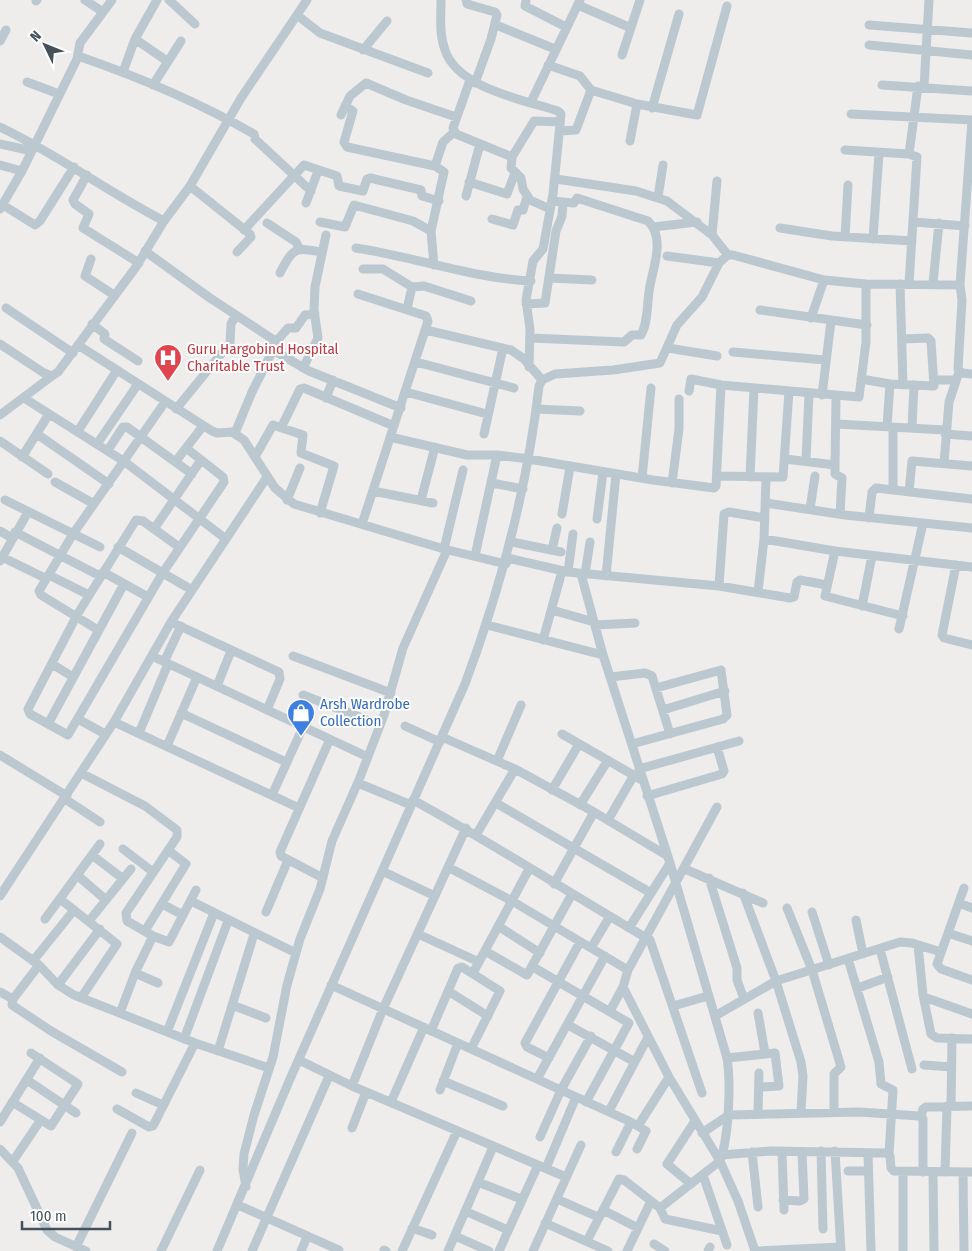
<svg xmlns="http://www.w3.org/2000/svg" width="972" height="1251" font-family="'Fira Sans Condensed',sans-serif">
<rect width="100%" height="100%" fill="#efecec"/>
<g fill="none" stroke-linecap="round" stroke-linejoin="round">
<path stroke="#bcc8d0" stroke-width="9" d="M85,0L103,12
M169,0L195,24
M441,0C441,17 439,34 445,50C457,88 524,100 558,111L561,114L553,194L543,249L533,261L526,300L530,329L529,367
M466,0L467,4L495,12L497,15L491,39L475,83
M526,0L525,6L566,27
M36,1L37,0
M578,5L631,28
M297,15L320,33L428,73
M496,25L555,49
M869,25L972,33
M135,39L167,61
M0,41L6,30
M869,45L972,55
M363,50L387,21
M622,55L640,0
M78,56C139,77 198,102 254,134L255,139L311,191
M548,65L580,76L591,90
M123,72L135,39L157,0
M470,80L453,128L456,134L512,157L534,121L560,122
M27,82L59,94
M153,85L181,41
M882,85L972,91
M924,87L929,0
M531,102L580,0
M345,106L353,111L344,142L347,147L435,166L443,142L453,133
M652,108L679,14
M851,114L972,120
M341,115L350,96L366,83L406,100L456,117
M0,127C57,154 108,192 164,221
M560,131L576,130L591,90L637,104L697,115L727,6
M630,141L637,104
M0,144L32,151
M845,150L909,154L917,157L909,284
M909,154L918,86
M512,157L511,168L521,178L523,189L530,200L550,209
M0,165L22,171
M87,175L73,200L75,204L89,214L83,228L139,263
M556,179L636,191L667,201L712,235L728,255
M469,182L507,194L515,173
M190,186L250,234L251,237L237,252
M466,196L480,144
M658,197L663,165
M306,203L318,171
M3,205L35,225L40,221L74,167
M0,209L22,171L77,59L80,43L112,0
M492,219L513,225L518,210H523L527,197
M320,222L345,227L354,205L413,221L431,231
M914,222L965,226
M267,223L296,242L299,248
M653,227L697,222
M780,228L832,236L912,241
M244,230L304,165L337,176L339,186L363,191L367,179L370,178L421,190L422,196L439,201
M712,235L717,181
M845,237L848,185
M873,239L879,153
M356,248C415,257 471,278 531,281
M145,251L210,298L274,340L273,350
M667,256L719,263
M91,259L85,276L114,295
M434,265L431,231L444,172L435,166
M363,269H383L412,287L407,309
M280,273C293,248 294,247 322,252
M550,278L592,280
M933,283L939,223
M900,284L903,385
M960,285L972,120
M412,287L424,286L471,301
M358,294L426,316L428,321L362,524
M526,304L545,303L556,231L562,216L563,203
M6,308L73,353
M760,310L867,325
M811,318L824,280
M92,324L105,334L104,339L138,361
M426,330L511,350L524,359L542,380
M530,338L624,342L632,335H641C648,323 647,306 649,292C651,272 667,239 648,221L577,198L574,203L552,201
M275,343L288,328H296L305,315L315,314
M0,344L44,373L52,376L58,372L136,267L164,221L190,186L241,98L307,0
M78,345L212,431L217,433L232,432L244,440L275,488L294,504L444,549L506,564
M668,348L717,356
M733,352L825,360
M416,362L514,388
M303,368L318,338L314,310L315,287L326,235
M861,379L890,384L934,386L931,341L928,338L902,339
M935,380H955
M689,391L691,379L721,385L859,397L866,342V284
M406,392L487,414
M822,395L831,321
M24,398L125,462L226,539
M326,398L333,380
M176,409L230,343L231,324L236,315
M536,409L580,411
M0,415L52,376
M837,424L945,430
M282,426L300,389L304,388L394,426
M887,426L890,384
M912,428L914,385
M78,431L117,370
M235,433L252,392L273,350L309,371L401,408
M37,434L109,484
M484,434L503,348
M945,434L972,436
M390,437L467,455H497L529,459L653,480L714,488L716,486L721,385
M0,441L48,474
M97,444L138,384
M108,450L123,427H127L192,474
M256,455L273,425L303,435L301,453L334,466L320,513
M22,457L49,414
M785,459L835,465L836,397
M806,460L809,394
M176,461L203,426
M944,463L949,402L959,372
M835,465V474L842,478L840,514
M717,476L783,477L789,391
M750,477L754,388
M642,478L651,388
M55,482L94,504
M492,483L523,489
M672,483L679,429V399
M893,490V427
M373,491L433,503
M909,492L912,461L972,466
M5,500L100,547
M287,500L300,468
M421,500L435,447
M766,503L845,515L972,528
M810,509L815,476
M562,514L570,467
M869,518L872,492L876,488L972,499
M597,519L603,472
M154,529L201,460
M0,531L12,538
M15,532L100,576
M764,539L835,551L972,567
M512,542L561,552
M118,547L192,590
M179,547L143,521L136,520L77,615L28,709L30,714L68,735L162,574L224,482L223,477L186,448
M444,549L463,470
M552,550L557,528
M835,551L825,596L903,616
M0,556L45,578
M475,556L497,455
M507,558L568,572L719,586L790,598L794,597L797,582L800,580L827,585
M0,561L28,512
M956,565L942,635L944,638L972,645
M103,572L148,597
M568,572L573,534
M581,574L603,655L670,863L727,1058C731,1083 729,1137 720,1161L660,1208L624,1180L619,1179L587,1241
M585,574L590,542
M49,575L89,595
M606,576L616,474
M719,586L724,514L729,512L765,518
M758,592L764,539L766,478
M862,606L872,556
M552,610L594,622
M171,622L279,672L280,679L267,710
M487,625L603,655
M595,625L635,623
M899,629L923,523
M98,630L41,595L39,591L73,534L165,402
M543,640L562,571
M152,656L368,757
M293,656L391,693
M164,662L181,626
M52,664L73,677
M610,677L645,673L652,676L670,734
M217,686L231,651
M303,695L380,725
M663,710L725,691
M181,713L286,762
M78,719L105,734
M114,722L299,808
M48,724L124,584
M405,726L440,742
M139,733L168,664
M562,734L642,780
M442,737L515,769L594,812L666,855
M632,744L723,719L727,715L721,670L656,688
M167,746L197,677
M0,755L67,796
M497,761L521,705
M639,769L739,741
M81,773L145,806L177,830V837L126,913L127,921L153,936
M358,783L411,805
M552,790L579,744
M272,795L303,727
M647,796L722,774L724,771L717,747
M65,799L100,822
M413,800C494,844 571,894 650,940L702,1093
M496,803L651,893
M580,805L608,760
M608,820L634,775
M476,835L515,769
M123,849L153,872
M92,855L122,878
M448,867L512,901L628,970L717,807
M685,869L763,903
M382,871L435,896
M77,875L105,899
M323,878L281,856L280,852L330,739
M709,878L737,968V980L744,999
M554,884L594,812
M964,888L937,964L941,969L972,980
M743,893L776,981L801,1062L803,1076L801,1112
M0,896L114,722L171,622L267,477
M60,899L117,944L81,998
M191,901L296,953
M959,903L972,908
M162,904L183,915
M787,908L812,970L841,1067L834,1074V1112
M266,912L288,860
M812,912L829,965
M45,919L100,844
M856,920L863,954
M89,921L131,869
M498,926L540,953
M629,928L670,863
M145,931L186,864L168,850
M948,933L972,941
M418,934L479,962
M0,937L39,965L58,985L74,995L195,1043L269,1068
M918,945L923,995L931,1034L937,1038L972,1039
M591,948L610,916
M880,949L912,1069
M485,951L527,975L572,894
M848,959L879,1062L881,1084L893,1090L889,1154
M33,961L74,910
M39,965L13,999L12,1005L51,1031L122,1072
M533,967L629,1023L586,1102
M628,970L623,987L669,1077L720,1161L738,1201L755,1251
M135,973L158,983
M473,973L529,869
M58,985L100,929
M331,985L631,1122L646,1131L637,1149
M858,988L888,977
M448,991L488,1016
M0,992L13,999
M924,997L972,1014
M232,1005L266,1018
M673,1006L708,996
M610,1011L623,987
M120,1013L135,973L153,936L169,942L196,890
M758,1013L765,1053
M715,1016L776,981L900,942L912,943L941,952
M568,1025L635,1062
M431,1031L458,968L462,967L500,991L471,1049
M167,1032L214,913
M184,1039L228,921
M218,1051L254,934
M549,1058L527,1047L525,1043L580,942
M727,1058L775,1053L779,1086L760,1087
M299,1060L352,1086L566,1177
M924,1065L951,1067
M537,1079L605,956
M27,1080L76,1113
M443,1081L503,1106
M352,1086L383,1009L466,828
M440,1090L458,1043
M136,1093L163,1105
M12,1102L51,1126L78,1084L31,1053
M391,1102L424,1027
M951,1106L952,1038
M117,1109L149,1127L153,1126L195,1043
M609,1111L648,1037
M758,1113L759,1073
M728,1115L859,1112L919,1116L923,1119V1172
M921,1117L923,1109L926,1107L972,1106
M0,1122L40,1058
M638,1126L669,1077
M352,1128L366,1092
M702,1133L726,1117
M540,1137L561,1090L591,1036
M0,1149L18,1168L47,1230L55,1237L86,1251
M782,1151L784,1210
M821,1151L823,1229
M835,1151L841,1251
M616,1152L631,1122
M752,1152L758,1207
M868,1153L871,1251
M722,1155L771,1151L886,1153L890,1156L891,1168L894,1171L972,1172
M13,1161L40,1121
M546,1168L576,1097
M848,1171H868
M945,1172L947,1106
M963,1172L964,1251
M933,1173L934,1251
M703,1175L727,1245
M478,1182L521,1199
M691,1184L667,1164L695,1121
M246,1187L243,1169L244,1154L254,1115L273,1057L287,985L300,939L320,889L332,841L359,780L384,715L403,648L447,550
M557,1199L598,1217
M783,1200L800,1201L804,1199L802,1152
M238,1205L339,1250
M660,1208L665,1219L722,1231
M603,1210L638,1228
M465,1211L508,1230
M545,1223L608,1251
M412,1228L432,1235
M455,1236L489,1251
M654,1244L665,1251
M76,1247L132,1133
M384,1250L386,1251
M161,1251L200,1170
M217,1251L290,1079L465,684C501,587 527,490 539,386L542,380L555,374L613,370L660,363L677,325L702,297L719,263L728,255H733L824,280L866,284L960,285L962,300L958,369L962,373L972,374
M252,1251L329,1076
M301,1251L307,1237
M402,1251L457,1131
M448,1251L493,1147
M499,1251L538,1165
M533,1251L581,1145
M627,1251L651,1201
M708,1251L710,1247
M759,1251L840,1247
M903,1251V1172"/>
</g>
<defs>
<symbol id="hospital-pin" viewBox="-11 -11 22 30"><path d="M0 17L-7.5 6A9.5 9.5 0 1 1 7.5 6Z" fill="#e0444e" stroke="#fff"/><path d="M-5-5h3v3.5h4V-5h3V5h-3V1.5h-4V5h-3Z" fill="#fff"/></symbol>
<symbol id="shop-pin" viewBox="-11 -11 22 30"><path d="M0 17L-7.5 6A9.5 9.5 0 1 1 7.5 6Z" fill="#3f7fe0" stroke="#fff"/><path d="M-5-2.5h2.3a2.7 3.5 0 0 1 5.4 0H5L5.5 6h-11ZM-1.5-2.5h3a1.5 2.3 0 0 0-3 0Z" fill="#fff"/></symbol>
</defs>
<g fill-rule="evenodd">
<use href="#hospital-pin" x="152" y="342" width="32" height="43"/>
<use href="#shop-pin" x="285" y="697" width="32" height="43"/>
</g>
<g text-anchor="middle" dominant-baseline="central" stroke-width="4" stroke-linejoin="round" paint-order="stroke">
<g font-size="15" fill="#be3a42" stroke="#fff" text-anchor="start">
<text x="187" y="349">Guru Hargobind Hospital<tspan x="187" dy="17">Charitable Trust</tspan></text>
</g>
<g font-size="15" fill="#366cbe" stroke="#fff" text-anchor="start">
<text x="320" y="704">Arsh Wardrobe<tspan x="320" dy="17">Collection</tspan></text>
</g>
</g>
<g transform="translate(45 45) rotate(313)" stroke="#ffffff" stroke-width="4" paint-order="stroke">
<path d="M0-4L9 19L0 12L-9 19Z" fill="#44515b"/>
<text y="-8" font-size="14" font-weight="bold" text-anchor="middle" fill="#44515b">N</text>
</g>
<path d="M22 1221v8h88v-8" fill="none" stroke="#44515b" stroke-width="2.5"/>
<text x="30" y="1221" font-size="15" fill="#44515b" stroke="#ffffff" stroke-width="4" paint-order="stroke">100 m</text>
</svg>
